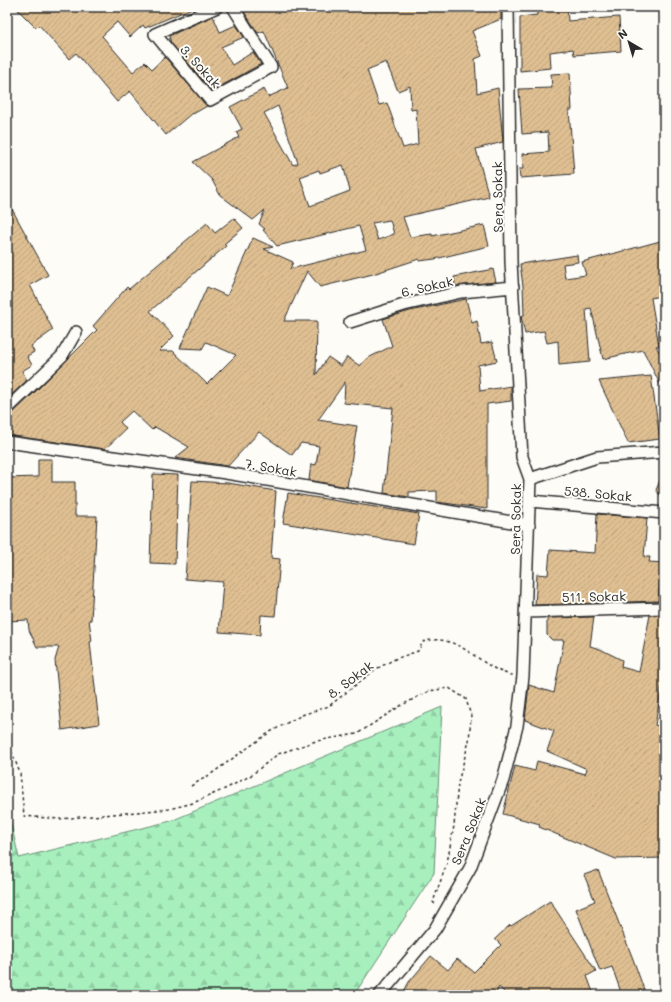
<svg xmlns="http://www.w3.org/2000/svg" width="671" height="1002" font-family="Mali,sans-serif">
<defs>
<pattern id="forest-firs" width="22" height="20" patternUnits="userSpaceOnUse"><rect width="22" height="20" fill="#a7f0be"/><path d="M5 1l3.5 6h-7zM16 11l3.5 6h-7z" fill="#90cea3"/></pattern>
<pattern id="building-hatch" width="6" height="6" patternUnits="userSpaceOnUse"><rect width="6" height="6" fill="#dfbf92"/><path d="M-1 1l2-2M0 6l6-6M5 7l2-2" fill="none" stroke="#c0a47e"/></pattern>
</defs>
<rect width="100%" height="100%" fill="#fdfcf7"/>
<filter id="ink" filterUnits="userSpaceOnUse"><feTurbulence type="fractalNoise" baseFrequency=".025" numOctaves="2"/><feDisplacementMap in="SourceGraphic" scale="8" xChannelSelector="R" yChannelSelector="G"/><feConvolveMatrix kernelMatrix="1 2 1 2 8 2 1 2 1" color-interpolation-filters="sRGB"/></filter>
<g filter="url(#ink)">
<path fill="url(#forest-firs)" stroke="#698e74" d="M442,707L434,873L354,995H7V807L19,858L171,821Z"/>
<path fill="url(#building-hatch)" stroke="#2b2b2b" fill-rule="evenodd" d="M15,7H195L145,28L143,25L130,37L117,22L102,36L133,72L145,62L152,69L165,57L207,106L193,114L192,113L166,135L130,91L117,102L76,53L69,59L39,25L36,28Z
M241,7H501V19L472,31L482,56L475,59L477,93L498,88L503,142L476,149L489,197L403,217L410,237L432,234V236L484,225L489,246L435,259L419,261V259L373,274L320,287L307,271L284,321H317L316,375L328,357L341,366L347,357L360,366L366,359L392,346L383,319L410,311L466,299L472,323L477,321L481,344L492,342L497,361L478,365L480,391L511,386V401L487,404V509L437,502V491L409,492V497L384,493L393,408L344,403L345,382L318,420L357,426L347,487L309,480L311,464L316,465L319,446L301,443L292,455L259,432L228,466L175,458L189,447L155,427L152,430L132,411L120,422L126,429L105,449L7,435V416L12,414L34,393L97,330L93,326L127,287L129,289L207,223L215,233L234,218L243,228L224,244L226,246L150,311L174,336L159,351H173L207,384L236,355L206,342L202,349L180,348L207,287L227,296L253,238L273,247L264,249L293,262L290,269L366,250L359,226L277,246L263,230L265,229L259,224L265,210L253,220L220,195L212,180L193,162L239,137L236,132L242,129L230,107L264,89L268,97L288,88L264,31L258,33ZM386,62L398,91L410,86L411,110L416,109L418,144L403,148L387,103L379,105L367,70ZM278,106L298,163L293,165L264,113ZM343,165L350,191L310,206L300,177L319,170L320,173ZM390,220L394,234L378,240L372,223Z
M537,7H567L568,21L619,17L621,51L574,55L573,49L550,52L551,68L520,71V17L537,15Z
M213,16L220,32L236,25L244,37L221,47L232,65L253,52L261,64L212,91L171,43L169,36Z
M570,73L572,110H569L574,174L520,178L519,169H523L522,154L549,152L548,132L522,134L519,89L552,88L551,74Z
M7,200L48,275L30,285L53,330L31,346L34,352L27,356L32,365L22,371L27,380L7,399Z
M664,240V295L651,298L659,346H656L664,361V392L643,350L603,359L591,308L586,309L590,362L559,365L558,341L547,343L544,331L525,334L521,316L524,315L523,286L520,264L577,255L578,262L563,264L565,278L586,275L582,262Z
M493,269L496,282L455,286L454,277Z
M651,376L660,439L628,443L599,381Z
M38,459H52V482H75V516H97L91,620H89L92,641L90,642L99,724L62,730L55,660L59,647H37L29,630L28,620L7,621V478L38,477Z
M664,471V500L656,490Z
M153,474L178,475L175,564L150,563Z
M192,481L228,483L276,491L271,558L280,559L275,616L261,615L260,635L219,632L223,582L185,579Z
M288,493L419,514L414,544L283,523Z
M597,514L647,518L644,557H650L649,562L664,563V580H660L658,601L535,605L537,574L548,575L550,550L595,553Z
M650,615H664V666L662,679H663L655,725L661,727V735H664V858L616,859L539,827L540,824L503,814L515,766L535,771L537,761L585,774L587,769L547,751L554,731L525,720L529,685L554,693L564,640H552L547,635V618L594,617L590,646L600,649L622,660L621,667L639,672Z
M598,870L633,959L646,995H622L612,967L600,971L576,909L595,901L584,875Z
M550,901L596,971L587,976L594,995H507L499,987L495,995H402L409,982L431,956L448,970L457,959L474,972L501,945L495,939L510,925L511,926Z"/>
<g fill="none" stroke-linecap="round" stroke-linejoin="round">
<defs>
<path id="minor" d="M217,7L155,34L210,100L271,67L233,7
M350,322L404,305L461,292L513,287
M7,409L62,356L76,332
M7,442L226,473L529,525
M530,479L597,457L664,452
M530,501L664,513
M526,612L664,608
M380,995L435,929L470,868L503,780L517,726L523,676L530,479L522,457L511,262L508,7"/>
</defs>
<use href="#minor" stroke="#2b2b2b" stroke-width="14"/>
<path stroke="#2b2b2b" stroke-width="1.5" stroke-dasharray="3 3" stroke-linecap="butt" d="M7,740L20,773L24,816L59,819L169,809L193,803L227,788L250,776L278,754L316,741L357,734L402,705L429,691L449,688L466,699L471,716L469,741L458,783L454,826L447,863L433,902L437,906
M191,786L211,774L270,732L302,715L329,706L376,669L395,659L418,651L423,642C459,630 482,671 513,675"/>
<use href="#minor" stroke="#fdfcf7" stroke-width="11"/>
</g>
</g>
<g text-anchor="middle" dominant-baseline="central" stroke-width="4" stroke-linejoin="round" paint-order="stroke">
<g font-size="13" fill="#2b2b2b" stroke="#fdfcf7">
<text transform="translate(201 66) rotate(48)">3. Sokak</text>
<text transform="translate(497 197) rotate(-91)">Sera Sokak</text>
<text transform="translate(427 286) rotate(-13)">6. Sokak</text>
<text transform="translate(271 467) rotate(10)">7. Sokak</text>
<text transform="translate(598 493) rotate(5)">538. Sokak</text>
<text transform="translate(515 519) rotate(-89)">Sera Sokak</text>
<text transform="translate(594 596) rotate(-1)">511. Sokak</text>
<text transform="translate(350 679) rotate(-37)">8. Sokak</text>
<text transform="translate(468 831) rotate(-68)">Sera Sokak</text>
</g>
</g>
<rect width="671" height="1002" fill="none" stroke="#fdfcf7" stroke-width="24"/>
<rect x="12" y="12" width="647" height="978" fill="none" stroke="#2b2b2b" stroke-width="1.5" filter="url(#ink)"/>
<g transform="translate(629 42) rotate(322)" stroke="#fdfcf7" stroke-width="3" paint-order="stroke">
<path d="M0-3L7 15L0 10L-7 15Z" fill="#2b2b2b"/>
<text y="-6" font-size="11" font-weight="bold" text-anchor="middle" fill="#2b2b2b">N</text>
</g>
</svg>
